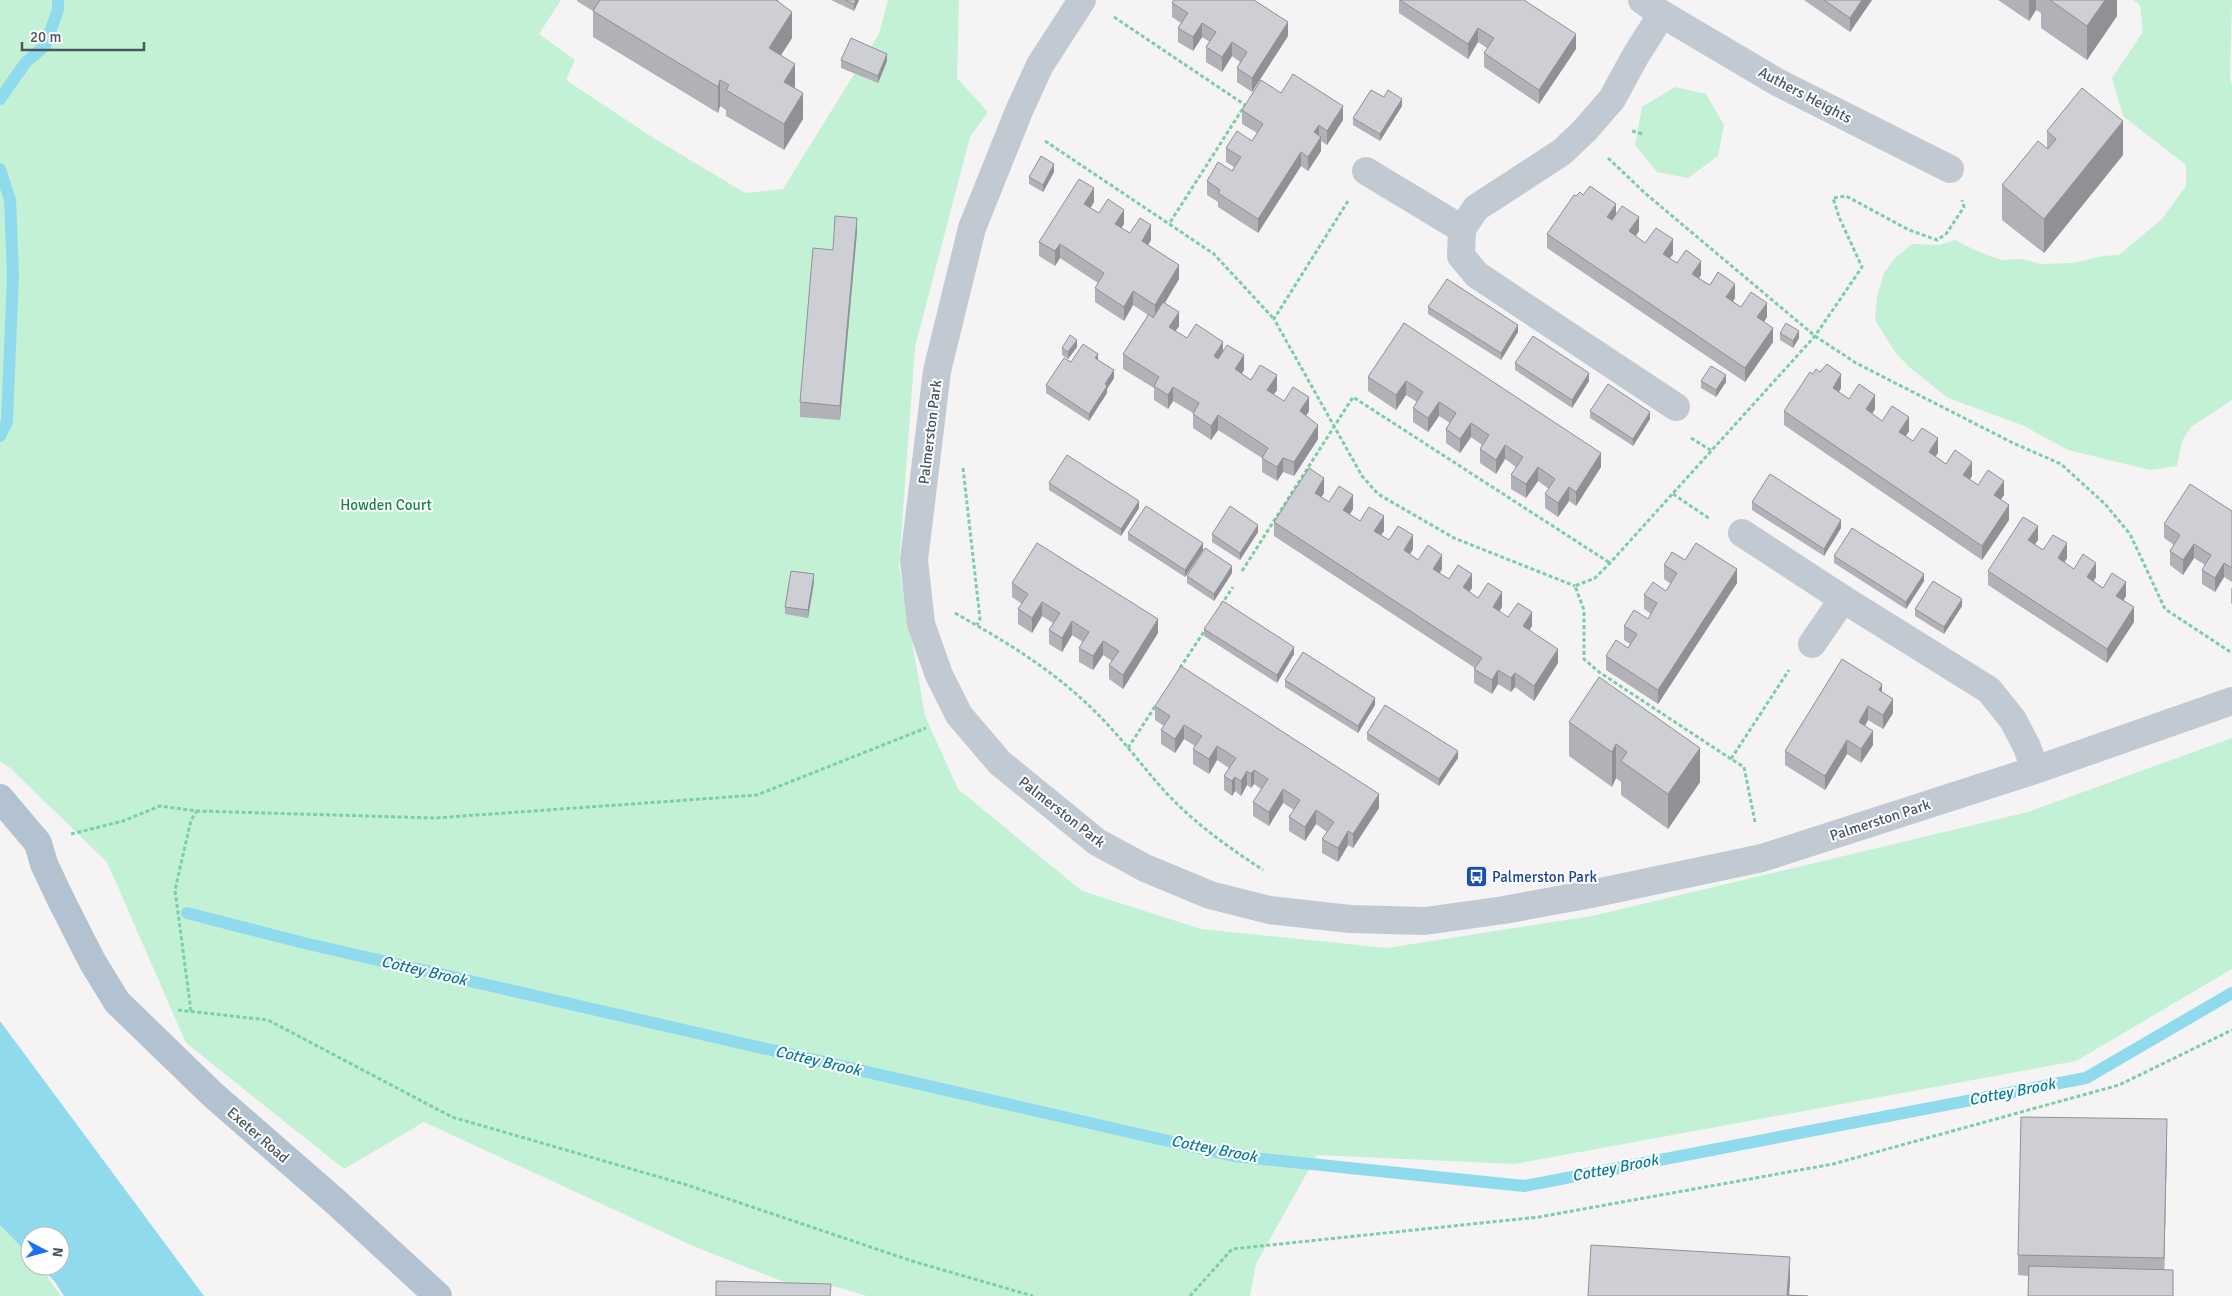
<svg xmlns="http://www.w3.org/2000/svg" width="2232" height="1296" font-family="Signika,sans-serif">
<rect width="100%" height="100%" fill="#f5f3f3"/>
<path fill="#c3f1d5" d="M0,0H561L539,34L575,60L566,80L655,139L745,193L783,189L879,34L888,0H959L957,78L988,112L970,137L915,347L899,566L925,716L958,789L1082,891L1201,929L1387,948L1592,916L2028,812L2232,738V969L2076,1061L1515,1164L1317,1155L1256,1264L1250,1296H867L837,1287L787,1283L693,1246L424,1122L344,1169L186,1043L107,862L9,767L0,761Z
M2133,0H2232L2230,79L2232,85V400L2191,427L2182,441L2177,466L2150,470L2068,450L2022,425L1948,398L1908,366L1895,352L1875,320L1877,297L1884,273L1894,259L1912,244L1940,245L1955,240L1979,252L2002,260L2023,259L2040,264L2073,263L2103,256L2119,255L2162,219L2186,186V165L2123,116L2112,78L2143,32L2140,5Z
M1675,87L1706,94L1724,125L1718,156L1688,178L1657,172L1635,145L1642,107Z
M0,1225L30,1256V1266H40L61,1296H0Z"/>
<path fill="#90daee" d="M0,1021L204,1296H64L55,1282L40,1266H60V1236H30V1256L0,1225Z"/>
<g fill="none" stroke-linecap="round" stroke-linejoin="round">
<path stroke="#90daee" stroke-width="12" d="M0,99L26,62L45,46L58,10V0
M0,169L10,200L13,274L7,422L0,436
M187,913L304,943L1234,1156L1524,1186L2086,1078L2232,993"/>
<path stroke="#7ad0a6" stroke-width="3" stroke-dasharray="4 2.5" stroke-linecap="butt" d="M1114,17L1245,105L1169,224
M1632,131L1643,134
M1045,141L1214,254L1274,319
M1608,158L1646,194L1815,336L1856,363L2013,443L2061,464L2105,504L2130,534L2165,609L2232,653
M1348,201L1274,319L1362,476L1378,494L1454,538L1575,586
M1691,438L1712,451
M963,468L980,619L977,625
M1673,494L1710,519
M1242,571L1353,397L1610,563
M1221,605L1233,587
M955,613C1001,639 1045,665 1084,701C1112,726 1135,757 1160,786C1190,820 1225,845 1263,870
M1180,668L1207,627
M1128,748L1156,705
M1731,759L1599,672L1584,659V610L1575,586L1595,578L1610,563L1815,336L1862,267L1839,217L1833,198L1846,196L1909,230L1937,240L1946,234L1964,207L1962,200
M1755,822L1744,767L1731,759L1789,670
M71,834L123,821L160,806L197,811L435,818L757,795L926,728
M178,1010L268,1020L452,1117L687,1185L912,1261L1033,1296
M191,1011L175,890L191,820L197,811
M1190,1296L1232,1249L1539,1217L1833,1164L2119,1085L2232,1030"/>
<path stroke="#c1cad2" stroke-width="28" d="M1082,0L1040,65L1019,111L972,228L937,371L914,560L921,624L939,675L959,715L1000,763L1097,842L1145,868L1210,895L1269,910L1350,919L1425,921L1504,910L1591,894L1762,858L2035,770L2232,701
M1642,0L1662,14
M1366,171L1462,229
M1676,407L1477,275L1461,256L1462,229L1476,208L1562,152L1585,130L1612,99L1636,55L1662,14L1777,82L1950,169
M1742,533L1843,599L1989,690L2013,720L2027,747L2035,770
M1812,644L1843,599"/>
<path stroke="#b3c2d1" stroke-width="28" d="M0,798L38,843L44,864L62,902L92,961L117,1002L212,1094L337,1203L438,1296"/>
</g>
<path fill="#b0b2b7" d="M577,0H779L778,1L792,38L781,55L795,88L803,119L784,150L726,116V110L720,106L718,113L593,37V11L577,1Z
M831,0H859L854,11Z
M1399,0H1524L1576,49L1539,104L1484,67V53L1487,48L1478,42L1468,59L1399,13Z
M1804,0H1872L1850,32Z
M1998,0H2117V16L2087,60L2041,28V13L2036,10L2029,21Z
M1172,3L1288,36L1252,92L1237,82V68L1240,62L1232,56L1222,72L1206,62V47L1210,42L1202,37L1193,51L1178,42V28L1181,23L1172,17Z
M841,60L887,61L878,83L841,68Z
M1281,93L1343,120L1327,145L1321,141V151L1308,171L1301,166L1258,233L1218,207V202L1207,195V181L1232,171L1234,167L1226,162V148L1252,141L1257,133L1242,124V110Z
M1384,97L1402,106L1380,141L1353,125V118Z
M2047,131L2123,155L2044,253L2002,220V185L2047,147Z
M1054,172L1043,192L1029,184V177Z
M1583,195L1616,215L1639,231L1636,236L1645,243L1673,254L1669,258L1677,263L1701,275L1699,278L1710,285L1735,298L1733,301L1739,306L1767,317L1764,322L1773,342L1745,382L1547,248V234L1576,196Z
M1094,202L1090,208L1099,213L1124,224L1121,228L1130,233L1151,240L1148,245L1179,279L1165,303L1179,326L1175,331L1187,338L1223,352L1244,370L1241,373L1251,380L1277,390L1273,394L1284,401L1309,411L1306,416L1318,439L1294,476L1283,472L1277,481L1262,472V458L1218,430L1211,440L1193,428V413L1173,401L1168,409L1154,400V388L1123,369V354L1148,315L1133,305L1124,321L1095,302V288L1098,283L1060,258L1055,266L1039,256V242Z
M857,232L840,420L800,417V402L833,250Z
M1428,307L1518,332L1501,360L1428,314Z
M1404,323L1601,467L1576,506L1569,501L1558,517L1545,508V494L1549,489L1538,481L1526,498L1511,489V475L1516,467L1505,459L1496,474L1480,463V449L1482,445L1471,437L1460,453L1446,443V429L1450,423L1439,416L1428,432L1413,422V408L1417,402L1406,395L1396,410L1368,391V377Z
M1780,333L1799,338L1793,348L1780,340Z
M1077,347L1068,359L1062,355V348Z
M1098,360L1114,378L1107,389V393L1089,421L1046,393V385L1071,362Z
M1515,363L1589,381L1572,408L1515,370Z
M1701,381L1726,382L1716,397L1701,388Z
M1841,388L1839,392L1849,399L1875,409L1872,414L1882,421L1909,431L1906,436L1913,441L1938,453L1935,456L1946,464L1972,476L1970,479L1978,485L2004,495L2000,500L2009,520L1982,560L1784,425V411Z
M1590,411L1650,419L1633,446L1590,418Z
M1049,483L1139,508L1121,536L1049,490Z
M1324,493L1321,497L1329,502L1353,509L1349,515L1360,521L1384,531L1381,535L1389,540L1413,549L1410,554L1418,560L1442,569L1440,573L1449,579L1472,588L1469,592L1478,598L1502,607L1499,612L1508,617L1532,626L1529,630L1558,663L1534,701L1515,687L1511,692L1498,684L1492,694L1474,683V669L1475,668L1274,536V522Z
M1752,502L1841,528L1824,556L1752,510Z
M2232,511V582L2224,577L2215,592L2202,584V570L2205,565L2194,558L2183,575L2170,565V551L2174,545L2164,538V524Z
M1258,532L1240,560L1212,542V534Z
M1128,533L1203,550L1185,577L1128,540Z
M2038,540L2035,544L2043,550L2067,558L2064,562L2074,569L2096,577L2093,581L2103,588L2126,596L2123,601L2134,622L2107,663L1988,585V571Z
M1834,556L1924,581L1906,609L1834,563Z
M1685,560L1737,583L1658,704L1606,670V656L1628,648L1630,644L1624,640V626L1648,619L1651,614L1644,609V595L1666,591L1671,584L1664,579V565Z
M1232,573L1214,601L1187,583V576Z
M814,582L808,618L785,614V607Z
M1012,583L1158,633L1123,689L1109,679V665L1112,661L1103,655L1093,670L1079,662V648L1083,642L1072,635L1062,652L1049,644V630L1053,623L1042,616L1032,633L1018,624V609L1022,604L1012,597Z
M2232,587V604L2231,603V589Z
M1962,606L1944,634L1915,616V609Z
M1204,629L1294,654L1277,683L1204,636Z
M1285,680L1375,705L1358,733L1285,687Z
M1882,692L1893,713L1883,729L1868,720L1865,726L1873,745L1861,763L1847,754L1825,790L1785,765V751Z
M1155,706L1379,808L1353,848L1348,845L1338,862L1322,853V839L1327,832L1316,824L1305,841L1289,831V817L1294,810L1283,803L1269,826L1253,816V802L1261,789L1254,784L1251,788L1247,785L1241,796L1235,791L1232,796L1224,790V776L1229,768L1217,760L1209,774L1193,764V749L1195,746L1184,739L1175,753L1161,744V730L1164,726L1155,720Z
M1569,722L1700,782L1668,829L1621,795V782L1616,778L1612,787L1569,756Z
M1367,733L1458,758L1439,786L1367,740Z
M2167,1140L2164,1270H2173V1296H2028V1276L2018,1275V1255Z"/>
<path fill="#909195" d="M856,0H859L854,11V4Z
M1862,0H1872L1850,32V18Z
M2029,0H2036V10L2029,21Z
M2105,0H2117V16L2087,60V26Z
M792,12V38L769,74V48Z
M1288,22V36L1252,92V78Z
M1202,23V37L1193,51V37Z
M1478,28V42L1468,59V44Z
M1576,34V49L1539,104V90Z
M1232,42V56L1222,72V57Z
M887,54V61L878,83V76Z
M795,64V90L784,82Z
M720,80V106L718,113V87Z
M803,93V119L784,150V124Z
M1402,99V106L1380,141V134Z
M1343,106V120L1327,145V131Z
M2123,121V155L2044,253V219Z
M1319,125V140L1314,132Z
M1321,137V151L1308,171V157Z
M1301,152V166L1258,233V219Z
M1054,164V172L1043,192V185Z
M1094,188V202L1084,218V204Z
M1616,204V218L1607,231V217Z
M1124,210V224L1115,238V224Z
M1639,217V231L1629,245V231Z
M857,218V232L840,420V406Z
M1151,225V240L1142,255V241Z
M1673,239V254L1663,268V254Z
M1060,244V258L1055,266V251Z
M1701,261V275L1692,288V274Z
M1179,265V279L1155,319V305Z
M1735,284V298L1726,311V297Z
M1133,291V305L1124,321V307Z
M1767,303V317L1757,332V317Z
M1179,312V326L1169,341V327Z
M1518,325V332L1501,360V353Z
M1773,328V342L1745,382V368Z
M1799,331V338L1793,348V341Z
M1077,340V347L1068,359V352Z
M1223,342V356L1214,370V356Z
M1098,354V361L1095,358Z
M1244,355V370L1235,383V369Z
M1114,370V378L1107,389V393L1089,421V414L1105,384Z
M1589,373V381L1572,408V400Z
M1841,374V388L1833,402V388Z
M1277,375V390L1267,404V390Z
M1726,375V382L1716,397V390Z
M1406,381V395L1396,410V395Z
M1173,387V401L1168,409V395Z
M1875,395V409L1866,424V409Z
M1309,397V411L1300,425V411Z
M1439,402V416L1428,432V418Z
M1650,412V419L1633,446V439Z
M1218,415V430L1211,440V426Z
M1909,417V431L1899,446V432Z
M1471,423V437L1460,453V439Z
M1318,425V439L1294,476V462Z
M1938,438V453L1929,466V452Z
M1505,445V459L1496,474V460Z
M1601,453V467L1576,506V492Z
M1283,458V472L1277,481V467Z
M1972,462V476L1963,489V475Z
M1538,467V481L1526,498V484Z
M1324,478V493L1315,507V493Z
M2004,481V495L1994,509V495Z
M1569,487V501L1558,517V503Z
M1353,495V509L1343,525V510Z
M1139,501V508L1121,536V529Z
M2009,505V520L1982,560V546Z
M1384,516V531L1374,545V531Z
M1841,520V528L1824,556V549Z
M1258,525V532L1240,560V553Z
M2038,526V540L2028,554V540Z
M1413,535V549L1404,564V550Z
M1203,543V550L1185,577V570Z
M2067,543V558L2058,572V558Z
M2194,544V558L2183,575V560Z
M1442,555V569L1433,583V569Z
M2096,563V577L2087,591V577Z
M2224,563V577L2215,592V578Z
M1232,566V573L1214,601V594Z
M1737,569V583L1658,704V690Z
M814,574V582L808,618V610Z
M1472,574V588L1463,602V587Z
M1924,574V581L1906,609V602Z
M2126,582V596L2116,611V596Z
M1502,592V607L1493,621V607Z
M1962,599V606L1944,634V627Z
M1042,602V616L1032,633V618Z
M2134,607V622L2107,663V649Z
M1532,612V626L1523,640V626Z
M1158,619V633L1123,689V675Z
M1072,621V635L1062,652V638Z
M1103,641V655L1093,670V656Z
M1294,647V654L1277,683V675Z
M1558,649V663L1534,701V686Z
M1498,670V684L1492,694V680Z
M1515,673V687L1511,692V678Z
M1882,684V698L1879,690Z
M1375,698V705L1358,733V726Z
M1893,699V713L1883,729V715Z
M1868,706V720L1859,736V722Z
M1184,725V739L1175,753V739Z
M1873,731V745L1861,763V749Z
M1847,740V754L1825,790V776Z
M1616,744V778L1612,787V752Z
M1217,746V760L1209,774V759Z
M1700,748V782L1668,829V794Z
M1458,751V758L1439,786V779Z
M1254,770V784L1251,788V774Z
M1247,771V785L1241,796V781Z
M1235,777V791L1232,796V781Z
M1283,789V803L1269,826V812Z
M1379,794V808L1353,848V834Z
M1316,810V824L1305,841V827Z
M1348,831V845L1338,862V848Z
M2167,1119V1140L2164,1278V1258Z
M1790,1257V1283L1789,1296H1787Z"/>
<path fill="#cdcfd5" stroke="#909195" d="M600,0H776L792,12L769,48L795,64L784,82L803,93L784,124L726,90L729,85L720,80L718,87L593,11Z
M845,0H856L854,4Z
M1174,0H1254L1288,22L1252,78L1237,68L1247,52L1232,42L1222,57L1206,47L1216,32L1202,23L1193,37L1178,28L1188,13L1172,3Z
M1400,0H1524L1576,34L1539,90L1484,53L1494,38L1478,28L1468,44Z
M1824,0H1862L1850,18Z
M2050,0H2105L2087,26Z
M851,38L887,54L878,76L841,60Z
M1293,74L1343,106L1327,131L1319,125L1314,132L1321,137L1308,157L1301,152L1258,219L1218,193L1220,190L1207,181L1218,162L1232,171L1241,157L1226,148L1237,131L1252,141L1263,124L1242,110L1261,80L1281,93Z
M2082,88L2123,121L2044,219L2002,185L2038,141L2048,149L2056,139L2047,131Z
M1371,90L1384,97L1388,90L1402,99L1380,134L1353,118Z
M1041,156L1054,164L1043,185L1029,177Z
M1079,179L1094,188L1084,204L1099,213L1108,199L1124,210L1115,224L1130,233L1140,218L1151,225L1142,241L1179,265L1155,305L1133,291L1124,307L1095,288L1104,273L1060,244L1055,251L1039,242Z
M1590,186L1616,204L1607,217L1612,220L1622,206L1639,217L1629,231L1645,243L1656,228L1673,239L1663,254L1677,263L1686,250L1701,261L1692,274L1706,283L1710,285L1718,272L1735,284L1726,297L1739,306L1741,307L1751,292L1767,303L1757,317L1773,328L1745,368L1547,234L1574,195L1576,196L1580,192L1583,195Z
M835,216L857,218L840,406L800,402L813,248L833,250Z
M1447,279L1518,325L1501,353L1428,307Z
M1163,302L1179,312L1169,327L1187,338L1196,324L1223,342L1214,356L1218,359L1227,345L1244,355L1235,369L1251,380L1260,365L1277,375L1267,390L1284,401L1293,387L1309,397L1300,411L1318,425L1294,462L1283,458L1277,467L1262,458L1268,448L1218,415L1211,426L1193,414L1199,403L1173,387L1168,395L1154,386L1159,377L1123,354L1149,314L1153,318Z
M1404,323L1601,453L1576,492L1569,487L1558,503L1545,494L1555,479L1538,467L1526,484L1511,475L1523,457L1505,445L1496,460L1480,449L1489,435L1471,423L1460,439L1446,429L1456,413L1444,405L1439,402L1428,418L1413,408L1423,392L1411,384L1406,381L1396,395L1368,377Z
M1786,323L1799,331L1793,341L1780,333Z
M1070,335L1077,340L1068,352L1062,348Z
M1533,336L1589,373L1572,400L1515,363Z
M1083,344L1098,354L1095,358L1114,370L1105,384L1107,386L1089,414L1046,385L1064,358L1071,362Z
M1827,364L1841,374L1833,388L1849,399L1859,384L1875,395L1866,409L1882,421L1892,406L1909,417L1899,432L1913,441L1922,428L1938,438L1929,452L1946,464L1955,450L1972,462L1963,475L1978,485L1988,470L2004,481L1994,495L2009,505L1982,546L1784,411L1810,372L1813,374L1816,369L1820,372Z
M1711,366L1726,375L1716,390L1701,381Z
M1608,384L1650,412L1633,439L1590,411Z
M1067,455L1139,501L1121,529L1049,483Z
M1309,468L1324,478L1315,493L1329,502L1339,486L1353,495L1343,510L1360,521L1369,507L1384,516L1374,531L1389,540L1398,526L1413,535L1404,550L1418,560L1428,545L1442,555L1433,569L1449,579L1458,565L1472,574L1463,587L1478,598L1488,583L1502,592L1493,607L1508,617L1518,603L1532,612L1523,626L1558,649L1534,686L1515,673L1511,678L1498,670L1492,680L1474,669L1482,658L1274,522Z
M1770,474L1841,520L1824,549L1752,502Z
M2190,484L2232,511V568L2224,563L2215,578L2202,570L2211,555L2194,544L2183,560L2170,551L2180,535L2164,524Z
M1146,506L1203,543L1185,570L1128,533Z
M1230,506L1258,525L1240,553L1212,534Z
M2023,517L2038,526L2028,540L2043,550L2053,535L2067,543L2058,558L2074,569L2083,554L2096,563L2087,577L2103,588L2112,573L2126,582L2116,596L2134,607L2107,649L1988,571Z
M1852,528L1924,574L1906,602L1834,556Z
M1037,543L1158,619L1123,675L1109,665L1119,651L1103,641L1093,656L1079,648L1089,632L1072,621L1062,638L1049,630L1060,613L1042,602L1032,618L1018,609L1028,594L1012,583Z
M1696,543L1737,569L1658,690L1606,656L1616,640L1628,648L1637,634L1624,626L1634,610L1648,619L1657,603L1644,595L1653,582L1666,591L1677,573L1664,565L1672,552L1685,560Z
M1205,548L1232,566L1214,594L1187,576Z
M791,571L814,574L808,610L785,607Z
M1933,581L1962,599L1944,627L1915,609Z
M1223,601L1294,647L1277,675L1204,629Z
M1303,652L1375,698L1358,726L1285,680Z
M1842,659L1882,684L1879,690L1893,699L1883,715L1868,706L1859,722L1873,731L1861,749L1847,740L1825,776L1785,751Z
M1181,666L1379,794L1353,834L1348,831L1338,848L1322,839L1334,822L1316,810L1305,827L1289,817L1300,800L1283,789L1269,812L1253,802L1268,779L1254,770L1251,774L1247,771L1241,781L1235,777L1232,781L1224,776L1236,758L1217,746L1209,759L1193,749L1202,736L1184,725L1175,739L1161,730L1170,716L1155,706Z
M1599,677L1700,748L1668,794L1621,761L1627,752L1616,744L1612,752L1569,722Z
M1385,705L1458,751L1439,779L1367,733Z
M2021,1117L2167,1119L2164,1258L2018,1255Z
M1591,1245L1790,1257L1787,1295L1808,1296H1588Z
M2029,1266L2173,1270V1296H2028Z
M716,1281L831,1284L830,1296H716Z"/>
<defs>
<symbol id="bus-square" viewBox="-11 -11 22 22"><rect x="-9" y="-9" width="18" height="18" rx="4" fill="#1a4fb4" stroke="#fff"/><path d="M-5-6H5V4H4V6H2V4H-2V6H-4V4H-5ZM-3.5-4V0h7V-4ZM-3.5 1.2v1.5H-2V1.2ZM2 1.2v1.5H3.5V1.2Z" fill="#fff"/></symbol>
</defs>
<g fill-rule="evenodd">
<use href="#bus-square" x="1464" y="864" width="25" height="25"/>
</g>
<g text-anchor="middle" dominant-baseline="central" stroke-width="4" stroke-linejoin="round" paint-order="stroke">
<g font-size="15" fill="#4a5661" stroke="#fff">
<text transform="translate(1805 95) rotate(28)">Authers Heights</text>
<text transform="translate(930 432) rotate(-83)">Palmerston Park</text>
<text transform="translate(1062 812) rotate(38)">Palmerston Park</text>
<text transform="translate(1880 820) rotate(-18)">Palmerston Park</text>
<text transform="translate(258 1135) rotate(41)">Exeter Road</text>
</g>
<g font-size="15" fill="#17864f" stroke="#fff">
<text x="386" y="505">Howden Court</text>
</g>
<g font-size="15" fill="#164399" stroke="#fff" text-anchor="start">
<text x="1492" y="877">Palmerston Park</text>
</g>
<g font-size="16" font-style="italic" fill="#0c7c9b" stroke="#fff">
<text transform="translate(424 971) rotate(13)">Cottey Brook</text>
<text transform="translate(818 1061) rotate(13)">Cottey Brook</text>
<text transform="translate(2012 1092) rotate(-11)">Cottey Brook</text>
<text transform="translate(1214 1149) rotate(11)">Cottey Brook</text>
<text transform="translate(1615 1168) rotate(-11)">Cottey Brook</text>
</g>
</g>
<g transform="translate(45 1251) rotate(96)"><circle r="24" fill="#ffffff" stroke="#b7bbc0"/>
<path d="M0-4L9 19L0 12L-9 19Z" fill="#1a73e8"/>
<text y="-8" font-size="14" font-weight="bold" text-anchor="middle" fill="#4a5661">N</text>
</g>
<path d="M22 42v8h122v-8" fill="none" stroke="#4a5661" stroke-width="2.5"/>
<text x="30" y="42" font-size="15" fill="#4a5661" stroke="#ffffff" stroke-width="4" paint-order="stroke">20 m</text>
</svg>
